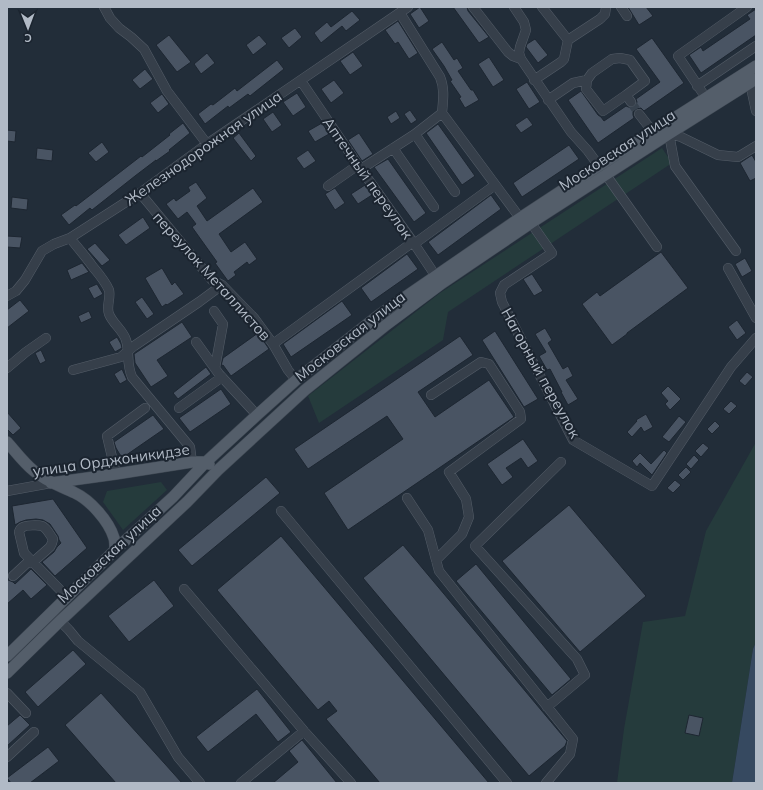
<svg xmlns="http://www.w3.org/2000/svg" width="763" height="790" font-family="Mulish,sans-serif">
<rect width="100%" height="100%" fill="#222d39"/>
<path fill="#253b3c" d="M662,148L672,163L448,312L443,340L319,423L308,396L440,293Z
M756,442V642L753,649L732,783H617L624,729L643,622L685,616L706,531Z
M161,482L167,490L123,530L103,502L107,491Z"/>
<path fill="#364960" d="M756,642V783H732L753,649Z"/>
<path fill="#495463" stroke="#1d2631" d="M420,7L429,21L419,28L410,14Z
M453,7H467L468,11L489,37L479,43Z
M628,7H646L653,16L639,25Z
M756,9V35L701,73L689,55L701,47L703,51L750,19L747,15Z
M352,11L360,20L346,31L342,26L321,43L314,33L327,22L331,27Z
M398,21L418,53L409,59L398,42L395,44L385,30Z
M295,28L302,37L289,48L281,38Z
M169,35L191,62L177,72L156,45Z
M259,35L267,44L253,55L246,45Z
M652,38L684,83L644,111L641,108L636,109L633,112V115L634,118L598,143L568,100L581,91L598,115L601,117L604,121L626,106L631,108L635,107L637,102L636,99L660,82L636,49Z
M535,39L548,55L538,63L526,47L527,44Z
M442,42L454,60L457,58L463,68L458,71L471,90H473L479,100L465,108L459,98L461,97L450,81L452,80L444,66L432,49Z
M353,52L363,66L350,75L340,61Z
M207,53L215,63L201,74L194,64Z
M489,57L504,80L493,87L478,64Z
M277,60L284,69L250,96L248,94L229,108L228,106L205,124L198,114L211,104L213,105L235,88L237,91Z
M145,69L153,79L140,89L132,80Z
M334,80L344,93L331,103L321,89Z
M527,82L540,102L529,109L516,89Z
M297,93L306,107L293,116L283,102Z
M162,94L169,104L158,113L150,103Z
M410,110L417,120L411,124L404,114Z
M396,111L400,118L391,124L387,117Z
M273,112L282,125L272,132L263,119Z
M527,117L533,125L521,133L515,125Z
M183,123L190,133L169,150L170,151L156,161V160L135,176L92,210L90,208L69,225L61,215L75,205L76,206L119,173L141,156L142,157L170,135L169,134Z
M322,123L329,134L315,142L308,131Z
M438,124L475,176L462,185L426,133Z
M7,130L16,131L15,142L7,141Z
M239,133L256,156L251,161L233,138Z
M359,133L373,154L362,161L348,140Z
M102,142L109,152L96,162L88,153Z
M569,145L579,159L522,197L513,183Z
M37,148L53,150L52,161L36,159Z
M308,150L316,161L304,169L296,158Z
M752,155L756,162V178L750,181L740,163Z
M388,159L426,213L414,222L374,167Z
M196,182L207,198L197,206L207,221L253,188L263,202L219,234L231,252L245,242L257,259L249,265L247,262L234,272L236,275L228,281L215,263L217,262L192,227L196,224L187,212L178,219L166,204L174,198L176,201L190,191L188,187Z
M365,185L372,195L358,204L351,194Z
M335,188L345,203L335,210L325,194Z
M491,195L501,209L438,255L428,242Z
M12,197L28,199L27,210L11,208Z
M143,217L150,228L126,245L118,235Z
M7,236L22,237L20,248L7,247Z
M95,243L110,260L102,266L87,249Z
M661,252L688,288L627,333V334L612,345L582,304L597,292L600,296Z
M407,254L418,269L371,302L361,288Z
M745,258L752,271L742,277L735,264Z
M82,263L89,272L71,280L67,270Z
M162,268L172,285L175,282L184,294L167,305L166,304L162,307L145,278Z
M532,274L543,291L534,296L523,279Z
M97,284L103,294L94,299L88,288Z
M142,297L154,314L147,319L135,302Z
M20,300L29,311L7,328V310Z
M342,301L352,315L291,357L283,344Z
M89,311L92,318L81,323L78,316Z
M737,320L746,333L737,340L728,327Z
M182,322L192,337L157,360L168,376L151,387L135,363L134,354Z
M545,328L552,340L548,343L563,369L568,366L573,376L566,380L578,399L568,405L561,392H562L550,369L547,370L539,356L546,352L535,334Z
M495,331L538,399L524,407L482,340Z
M258,333L269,349L231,376L223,365L221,366L223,358Z
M460,336L473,355L418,392L435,417L489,380L514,417L348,530L324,493L403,439L387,416L308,469L294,449Z
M117,337L121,344L122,348L115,352L109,342Z
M41,350L46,361L40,364L35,353Z
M206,367L211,374L178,399L173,393Z
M122,369L127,380L120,384L114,374Z
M747,372L753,377L745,386L739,381Z
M668,386L681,399L670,410L665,404L668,401L661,393Z
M221,389L231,404L190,432L179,418Z
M731,401L737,406L729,414L723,409Z
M7,412L21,428L13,435L7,429Z
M646,414L653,427L644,432L641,427L632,437L627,432L637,421L636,420Z
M153,415L164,429L122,458L116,448L114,442Z
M679,416L686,422L669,442L662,437Z
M715,421L720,426L712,434L707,429Z
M523,439L538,461L528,468L521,458L506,468L513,477L502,485L487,464Z
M703,443L709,448L701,457L695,451Z
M664,450L667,453L652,475L640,463L637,467L632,461L640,453L651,464Z
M694,455L699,460L691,469L686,464Z
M686,467L691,472L683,480L678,475Z
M266,477L280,493L192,566L178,550Z
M675,480L681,485L673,493L667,488Z
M53,499L87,548L55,576L42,562L54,552L57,547L61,543L59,540L58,536L50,524L43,520L36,519L26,520L20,522L15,525L12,506Z
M569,505L646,596L580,652L502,561Z
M281,536L489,783H380L326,719L337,711L329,701L318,710L217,590Z
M403,545L567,741L565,746L529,776L363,578Z
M476,564L571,679L552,695L456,581Z
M31,569L47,585L31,599L23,590L7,604V575L8,580L13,582L15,584Z
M154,580L174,606L129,642L108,616Z
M73,650L86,664L38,707L25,692Z
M257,689L291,732L278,742L256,714L208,752L196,737Z
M101,693L165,764L182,783H116L65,725Z
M20,715L30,725L7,746V726Z
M689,715L703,718L699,736L685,733Z
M302,740L337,783H273L298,762L289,751Z
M48,747L59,761L30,783H11L7,778Z"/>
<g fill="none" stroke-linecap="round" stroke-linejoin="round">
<path stroke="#37424e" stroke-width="9" stroke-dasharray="9 4.5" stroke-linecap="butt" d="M631,102L639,114"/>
<defs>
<path id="minor" d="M104,7L110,18L119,28L131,37L144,49L167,91L207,144
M473,7L508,52L513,56L521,59L571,132L588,151L599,166
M514,7L524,22L526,30L520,47L519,53L521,59
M542,7L568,40
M621,7L627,16
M400,13L440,77C445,89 443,101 442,113L520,218
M534,80L561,62L564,59L568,40L600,19L605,14L606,7
M301,81L358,165L413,242L435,275
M750,83L756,111
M697,86L756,46
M626,95L603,111L586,89L587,80L592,73L612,59L620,58L630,60L645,81L626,95L631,102
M706,98L678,56L747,7
M548,100L573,83L587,80
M639,114L653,132
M415,134L455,192
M393,148L434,207
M361,169L415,134L442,113
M606,175L657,247
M328,186L358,165
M140,193L212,280L222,285L254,318L273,344L288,370L296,380
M531,223L552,253L504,285L500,293L502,302L573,440L652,486L731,367L756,338
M70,238C78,248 86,257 93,267C99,274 105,281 109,290C111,298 106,306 109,314C113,324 123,330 126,340C130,353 126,363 132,377L190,447L192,462
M414,244L495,185
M736,251L675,166L669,134L681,137L718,155L738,157L756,146
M728,268L756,318
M7,296L16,291L25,280L42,251L54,244L70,238L140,193L207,144L408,7
M214,311L223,324L215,368
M196,342L219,374L257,415
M273,344L413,242
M7,368L26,352L46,338
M73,370L121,357L134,346L199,302L222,285
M431,395L481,362L489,364L520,412L521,419L449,472L466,499L469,517L462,534L436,560
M179,408L222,377
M116,474L107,436L145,408
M7,491L51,483
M407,498L428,530L439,571L573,739L570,754L546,783
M281,511L507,783
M13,576L27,563L33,562L50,547L52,543L53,539C50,535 47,528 42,526C39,525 26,525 23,527C20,528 20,530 19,532L24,553L67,597
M184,589L304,731
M60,621L69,630L78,641L140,692L178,757L200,783
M7,693L26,713
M547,707L585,675L577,659L475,546L561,462
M7,757L34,732
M241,783L304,731L351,783"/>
<path id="major" d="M7,442C16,452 24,463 34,471C46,482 61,486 75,493C90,500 109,521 114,538C115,541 115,546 115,550
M51,483L116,474L192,462H206L209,464
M7,656L115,550L173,497L206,462L257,415L296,380L324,358L379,315L520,218L599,166L756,66
M7,673L60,621L187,502L218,470L305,390L386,325L441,284L531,223L669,134L756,79"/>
</defs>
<use href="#minor" stroke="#545d68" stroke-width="10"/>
<use href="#major" stroke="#3f4853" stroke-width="12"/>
<use href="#minor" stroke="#363f4a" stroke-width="9"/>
<use href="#major" stroke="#545e6a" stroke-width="11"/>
</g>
<g text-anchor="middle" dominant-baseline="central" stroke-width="4" stroke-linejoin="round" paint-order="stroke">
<g font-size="15" fill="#b1bac6" stroke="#1b242f">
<text transform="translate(203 148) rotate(-35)">Железнодорожная улица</text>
<text transform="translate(617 150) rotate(-33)">Московская улица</text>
<text transform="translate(368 178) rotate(55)">Аптечный переулок</text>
<text transform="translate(212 276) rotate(48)">переулок Металлистов</text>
<text transform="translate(350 336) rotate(-38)">Московская улица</text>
<text transform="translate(541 373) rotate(61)">Нагорный переулок</text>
<text transform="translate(111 460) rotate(-8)">улица Орджоникидзе</text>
<text transform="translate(109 554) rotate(-43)">Московская улица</text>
</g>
</g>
<rect width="763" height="790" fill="none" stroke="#b1bac6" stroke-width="16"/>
<g transform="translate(28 28) rotate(179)" stroke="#1b242f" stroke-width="3" paint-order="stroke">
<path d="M0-3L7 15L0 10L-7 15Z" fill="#b1bac6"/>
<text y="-6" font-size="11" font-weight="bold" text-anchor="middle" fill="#b1bac6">С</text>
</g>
</svg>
